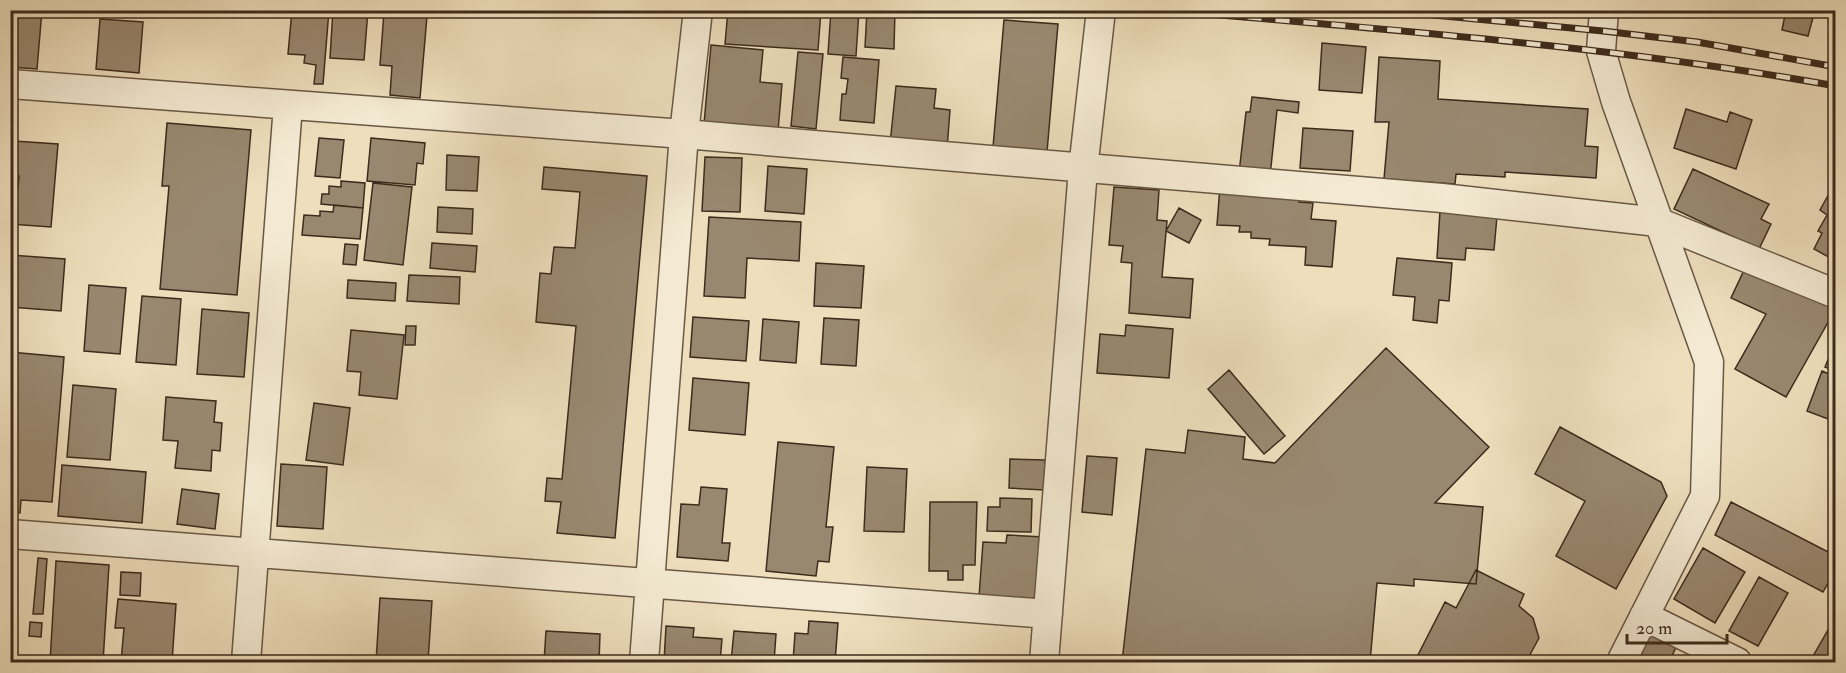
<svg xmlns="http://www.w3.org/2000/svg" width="1846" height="673" font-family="'IM FELL Double Pica',serif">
<rect width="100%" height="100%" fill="#eedebc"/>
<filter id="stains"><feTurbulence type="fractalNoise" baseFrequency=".00333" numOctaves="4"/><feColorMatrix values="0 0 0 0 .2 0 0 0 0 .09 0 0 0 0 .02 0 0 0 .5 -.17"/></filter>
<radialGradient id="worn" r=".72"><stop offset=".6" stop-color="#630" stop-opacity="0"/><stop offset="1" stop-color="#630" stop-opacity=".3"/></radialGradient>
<path fill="#998870" stroke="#3d2b1d" stroke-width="1.5" d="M10,10H42L37,69L10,67Z
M292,10H329L323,84H314L316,65L304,63L305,55L288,54Z
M333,10H368L364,60L330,58Z
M728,10H821L818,50L725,44Z
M831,10H859L856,56L828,54Z
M867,10H895L894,49L865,47Z
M1786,10H1815L1808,36L1782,30Z
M384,12L427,16L420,98L390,95L392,66L380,65Z
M100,19L143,22L139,73L96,69Z
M1004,20L1058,24L1047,152L993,147Z
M1322,43L1366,47L1362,93L1319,90Z
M711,45L763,50L760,82L782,84L778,131L704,124Z
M798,52L823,54L816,129L791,126Z
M843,57L879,60L874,123L840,120L842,94H846L848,79L841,78Z
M1379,57L1440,61L1438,99L1588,109L1585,146L1598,147L1596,178L1505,172V177L1456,174L1455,184L1384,179L1389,122H1375Z
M896,86L936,89L934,108L950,110L947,149L890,144Z
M1252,97L1299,102L1298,113L1277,110L1270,176L1239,173L1246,112H1250Z
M1686,109L1727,122L1730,112L1752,120L1736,169L1674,148Z
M167,123L251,130L237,295L160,289L169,186H162Z
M1303,128L1353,131L1350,171L1300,168Z
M319,138L344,140L340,178L315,176Z
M371,138L425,143L423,164L417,163L415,185L367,181Z
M14,141L58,144L51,227L10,224L11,188H18L19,176L11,175Z
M447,155L479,157L477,191L446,190Z
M705,157L742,158L740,212L702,211Z
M768,166L807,169L804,214L765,211Z
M544,167L647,176L615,538L557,533L561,502L545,501L547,478L562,479L576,326L536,322L540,273L551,274L554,247L575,248L580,192L542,189Z
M1693,169L1769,204L1761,219L1771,224L1759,249L1674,209Z
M341,181L365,183L363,208L321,204L322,194H329V186L341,187Z
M373,183L412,187L403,265L364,260Z
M1835,183H1836V261L1814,249L1822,233L1818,231L1827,215L1820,210Z
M1220,186L1300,191L1299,202L1313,203L1311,219L1336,221L1332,267L1305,265L1306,247L1269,245L1270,239L1251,238V232H1239L1240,226L1217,225Z
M1114,187L1159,190L1157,220L1167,221L1162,277L1193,279L1190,318L1129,313L1132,263L1121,262L1123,246L1109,245Z
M334,205L363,208L360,239L302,235L304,215L320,216V211L333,212Z
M438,207L473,209L472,234L437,232Z
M1179,208L1201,220L1189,243L1166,231Z
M1440,211L1497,216L1494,250L1466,248L1465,260L1437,258Z
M709,217L801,222L799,261L747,258L745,298L704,296Z
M432,243L477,246L475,272L430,268Z
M345,244L358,245L356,265L343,264Z
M10,255L65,259L61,311L10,307Z
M1397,258L1452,263L1449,301L1439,300L1437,323L1413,320L1415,297L1393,295Z
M816,263L864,266L861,308L814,306Z
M1746,266L1785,280L1836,308L1786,397L1735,369L1766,314L1731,298Z
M409,275L460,277L459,304L407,301Z
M348,280L396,283L395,301L347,298Z
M89,285L126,288L120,354L84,351Z
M142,296L181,299L176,365L136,362Z
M202,309L249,313L244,377L197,374Z
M693,317L749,321L746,361L690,357Z
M824,318L859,320L856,366L821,364Z
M763,319L799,322L796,363L760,360Z
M1126,325L1173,329L1169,378L1097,373L1100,334L1125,336Z
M406,326H416L415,345H405Z
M351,330L404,335L397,399L359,395L361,372L347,371Z
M1836,340V371L1825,367Z
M1386,348L1489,447L1435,503L1483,507L1476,584L1414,579V586L1377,583L1370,662H1122L1146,449L1185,453L1188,430L1245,437L1243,459L1275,463Z
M10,352L64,357L52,502L21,500L20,513L10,512Z
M1229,370L1285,436L1264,454L1208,389Z
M1822,371L1836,377V422L1807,411Z
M693,378L749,383L745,435L689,430Z
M73,385L116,389L110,460L67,457Z
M166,397L216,401L214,422L222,423L220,451L212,450L211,471L175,468L178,441L163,440Z
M314,403L350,408L343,465L306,460Z
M1560,427L1661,482L1667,496L1616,589L1556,556L1585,501L1535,474Z
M778,442L834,447L826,527H833L829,562L818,561L816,576L766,571Z
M1087,456L1117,458L1112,515L1082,512Z
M1010,459L1045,460L1044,490L1009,488Z
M281,464L327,467L323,529L277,526Z
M62,465L146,472L142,523L58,516Z
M867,467L907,469L904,532L864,531Z
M701,487L727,489L722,543H730L728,561L677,557L681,504L699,505Z
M182,489L219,494L215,529L177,524Z
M1000,498L1032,499L1031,532L987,531L988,507H1000Z
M930,502H977L975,565H963V580H948V571H929Z
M1731,502L1836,556V569L1823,592L1715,535Z
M1007,535L1043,537L1040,600L979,597L983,542L1006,543Z
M1703,548L1745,572L1715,623L1674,599Z
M38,558L47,559L43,614H33Z
M56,561L109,565L103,662H50Z
M1476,570L1524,594L1519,606L1533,618L1539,638L1526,662H1433L1418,655L1445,602L1456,608Z
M121,572L141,573L140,596L120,595Z
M1759,577L1788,593L1758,646L1729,631Z
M380,598L432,601L428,662H376Z
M118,599L176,604L172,662H121L124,628H115Z
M1836,616V662H1820L1812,658Z
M809,621L838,623L835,662H793L795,633L808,634Z
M30,622L42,623L41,637L29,636Z
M666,626L694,628L693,637L722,639L720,662H664Z
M1650,629L1678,643L1669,662H1633Z
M546,631L600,634L599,662H544Z
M734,631L776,634L774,662H731Z"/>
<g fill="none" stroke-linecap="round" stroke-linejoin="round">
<defs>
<path id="street" d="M1604,10L1601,51L1616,102L1709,362L1705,496L1621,662
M10,84L684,134L1442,198L1658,222L1836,294
M10,534L1048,614
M1644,616L1737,662
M246,662L288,105
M644,662L684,134L698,10
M1044,662L1083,169L1101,10"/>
</defs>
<use href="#street" stroke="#695845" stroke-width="31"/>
<use href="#street" stroke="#f4ead3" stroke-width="28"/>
<defs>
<path id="rail" d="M1164,10C1388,30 1614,46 1836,86
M1380,10L1603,31L1697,42L1836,67"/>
</defs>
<use href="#rail" stroke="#3d2b1d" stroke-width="7"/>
<use href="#rail" stroke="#f4ead3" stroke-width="4.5" stroke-dasharray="14" stroke-linecap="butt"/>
</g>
<rect width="1846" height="673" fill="none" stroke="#eedebc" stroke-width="36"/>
<rect x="12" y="12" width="1822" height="649" fill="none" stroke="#3d2b1d" stroke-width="3"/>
<rect x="18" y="18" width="1810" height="637" fill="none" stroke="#3d2b1d" stroke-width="1.5"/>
<path d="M1627 634v9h100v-9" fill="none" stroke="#3d2b1d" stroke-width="3"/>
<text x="1636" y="634" font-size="18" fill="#3d2b1d" stroke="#f4ead3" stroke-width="4.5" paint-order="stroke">20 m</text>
<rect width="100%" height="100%" filter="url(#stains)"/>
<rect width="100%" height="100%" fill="url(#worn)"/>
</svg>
